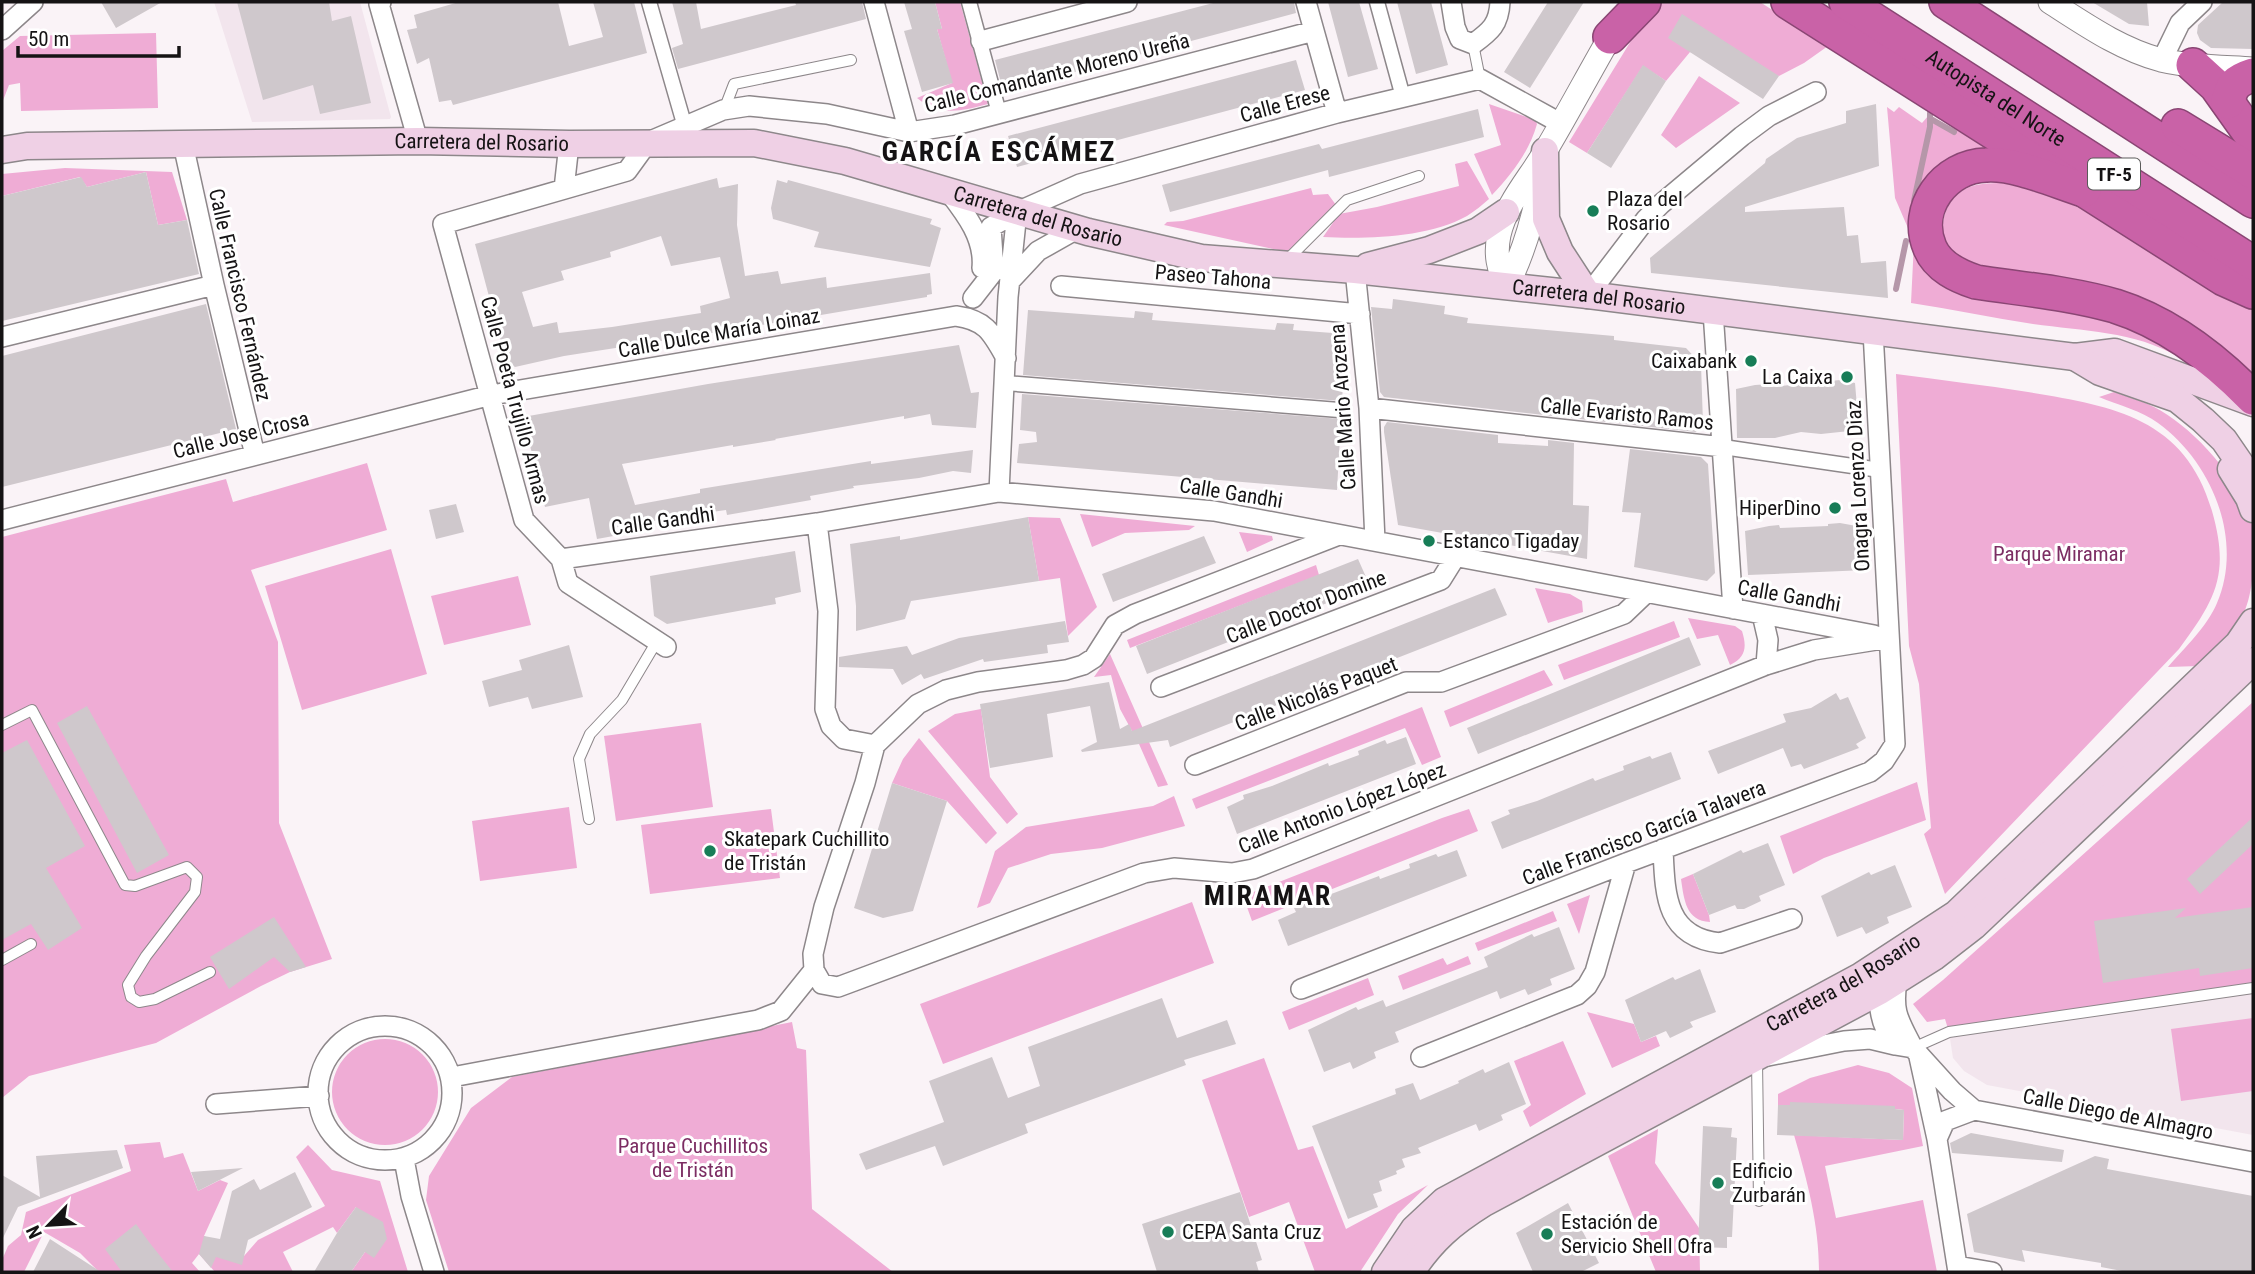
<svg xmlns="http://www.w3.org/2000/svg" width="2255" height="1274" font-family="'Roboto Condensed',sans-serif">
<rect width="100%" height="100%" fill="#faf3f7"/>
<path fill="#f2e5ed" d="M214,2H360L391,117L390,119L252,122Z
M2253,988V1135L1987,1085L1964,1071L1953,1058L1949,1032Z"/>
<path fill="#efacd5" d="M935,2H960L988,104C961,111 940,117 917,98L952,83L937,29H942Z
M1660,2H1760L1828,46L1804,63L1779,76L1690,52L1666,81L1643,66L1587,153L1569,142L1637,31Z
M156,33L158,108L21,111L20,83L9,85L2,103V51L20,36Z
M1699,76L1740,103L1676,148L1661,135Z
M1489,104L1535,120L1537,124C1529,152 1512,174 1492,195L1474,154L1501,145Z
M1887,107L1894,112L1899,107L1922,123L1929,115L2005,157L1944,166L1928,273C1935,278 1942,285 1949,289C1969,298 1991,300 2012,304C2063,312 2141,319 2179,357C2134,331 2083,331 2033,324C1992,318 1952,309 1911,303L1914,242L1895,198Z
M1467,161L1489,199C1482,205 1475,211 1467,216C1428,238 1366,239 1323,237L1339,214L1377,207L1459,186L1455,164Z
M65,168L172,172L187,220L158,225L146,172L87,187L80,177L2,196V174Z
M2003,183C2099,204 2172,257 2253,308V374L2243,366L1985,271C1975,266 1958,260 1951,252C1936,235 1943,204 1960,192C1973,183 1988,183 2003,183Z
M1311,188L1313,195L1328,194L1336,205L1287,252L1164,225L1167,222L1183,221Z
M1896,374C1940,380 1984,385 2028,392C2112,406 2185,417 2212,511C2230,574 2216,599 2179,649L1945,894L1924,834L1931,828L1919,684L1909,646Z
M2114,392C2127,397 2142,401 2154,407C2194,427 2245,484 2253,529C2255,539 2253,551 2253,561C2253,588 2248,614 2230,636C2221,647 2209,656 2199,666L2168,667C2185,647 2207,627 2217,603C2244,540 2212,462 2158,423C2142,411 2118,405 2099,397Z
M367,463L387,530L251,570L278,642L279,823L332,959L290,972L261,986L156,1043L29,1076L2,1098V537L226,479L233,502Z
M1080,514L1195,526L1189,530L1125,533L1092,547Z
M1028,517L1060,518L1097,607L1068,636L1060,578L1039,581Z
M1239,532L1272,536L1273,540L1247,552Z
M391,549L427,674L302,710L265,586Z
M1316,565L1319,575L1130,648L1127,640Z
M518,576L531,625L444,645L431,596Z
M1535,588L1570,594L1582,601L1583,612L1548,623Z
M1688,618L1735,626L1742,631C1747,647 1746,657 1730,665L1718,635L1697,639Z
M1674,621L1680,637L1564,680L1558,665Z
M1110,654L1168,785L1158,787L1139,744L1120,709L1111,675L1094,677Z
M1544,670L1553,685L1450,727L1444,711Z
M2253,702V988L1949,1032L1945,1019L1927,1022L1913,1004L1943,980Z
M1422,707L1441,757L1422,765L1405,728L1196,809L1192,799Z
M981,709L990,777L1018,814L1007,824L928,731L955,714Z
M701,723L713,807L616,821L604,736Z
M919,738L997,833L986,844L947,801L892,783L903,759Z
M1917,782L1926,820L1824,858L1793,874L1780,836Z
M1174,796L1185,826L1102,848L1051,854L1008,868L990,903L977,908L995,851L1026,827L1153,806Z
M569,807L577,868L480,881L472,821Z
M771,809L780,878L650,894L641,825Z
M1469,809L1478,831L1252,921L1243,896L1442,818Z
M1693,874L1709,915L1710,922C1686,921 1684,900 1681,879Z
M1590,895L1579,934L1567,904Z
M1192,902L1214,963L943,1064L920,1004Z
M1553,911L1557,921L1478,951L1475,943Z
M1468,956L1471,964L1403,990L1398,976L1443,958L1447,965Z
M1368,978L1374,995L1289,1030L1282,1012Z
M1587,1012L1634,1024L1641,1042L1656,1036L1660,1046L1612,1068Z
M2253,1018V1091L2181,1101L2171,1029Z
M792,1022L797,1048L806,1050L812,1209L893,1272H449L426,1200L429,1176L471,1108L512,1077Z
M332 1092a53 53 0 1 1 106 0a53 53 0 1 1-106 0Z
M1563,1041L1586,1094L1530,1127L1523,1111L1531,1105L1514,1061Z
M1264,1058L1298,1150L1313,1146L1346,1229L1428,1185L1398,1214L1360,1272H1315L1289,1202L1249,1217L1202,1080Z
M1858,1065L1889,1073L1912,1088L1923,1146L1825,1166L1836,1218L1923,1200L1937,1272L1819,1271C1819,1224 1807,1180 1794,1135L1903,1140L1904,1110L1895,1109V1106L1877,1109L1778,1105V1094L1810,1078Z
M1658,1129L1655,1163L1699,1228L1700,1272H1656L1608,1156Z
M160,1142L164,1158L183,1153L198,1191L220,1180L228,1183L204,1236L244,1256L258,1240L325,1206L296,1157L308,1145L332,1170L380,1181L408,1272H351L365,1252L356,1207L337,1233L333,1227L283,1252L293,1272H215L199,1254L192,1263L200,1272H99L80,1253L44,1232L24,1272H2V1260L8,1246L21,1235L26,1212L131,1171L124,1145Z"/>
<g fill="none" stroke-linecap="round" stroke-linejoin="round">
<path stroke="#b597a9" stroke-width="6" d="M1931,119L1954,132
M1914,201L1930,127V113
M1896,289L1906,241"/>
</g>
<path fill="#cfc8cc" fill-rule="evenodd" d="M101,2H162L116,28Z
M237,2H329L332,21L351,16L371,103L320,114L313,85L263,100Z
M459,2H558L569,46L603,37L593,2H634L647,53L453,105L451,100L439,102L429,58L417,64L407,30L417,28L414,15Z
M672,2H696L701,29L796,5L795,2H862L866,19L678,69L672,48L683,44Z
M904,2H935L942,29H937L953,83L922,92L904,31L912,29Z
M1217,2H1294L1296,13L1003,91L995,60Z
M1328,2H1359L1378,69L1348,77Z
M1397,2H1431L1448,65L1416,74Z
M1548,2H1584L1530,88L1504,72Z
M2092,2H2147L2149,26L2129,24Z
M2223,2H2253V49L2211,48L2200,40L2197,33L2198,25Z
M1682,14L1779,76L1763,99L1668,38Z
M1296,60L1305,90L1017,167L1008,136Z
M1643,65L1666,81L1611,168L1587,153Z
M1876,104L1879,166L1745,207V212L1844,207L1847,236L1858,235L1861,263L1886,261L1888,298L1651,273L1650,258L1765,163L1766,159L1797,138L1846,123V111Z
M1478,109L1484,137L1329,177L1328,170L1170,212L1162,185L1319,144L1322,149Z
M146,172L158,225L187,220L199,274L2,321V196L81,177L87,187Z
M717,178L719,188L738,184L737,225L745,276L778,271L781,284L826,277L827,288L930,273L932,294L927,295V297L744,328L564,356L515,367L506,360L475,244ZM661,236L671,266L720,257L730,298L700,306L701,313L612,327L559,333L557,322L533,327L522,292L564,280L561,271L611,257L610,252Z
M777,180L787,183L788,180L932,219L930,224L941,228L930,267L814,247L819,232L773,219L771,208Z
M1393,299L1445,306L1444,314L1468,318L1467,323L1614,336V340L1686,348L1701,364L1703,424L1696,432L1384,397L1380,392L1371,307L1392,309Z
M206,304L236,429L2,487V356Z
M1028,310L1134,318L1135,311L1153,313L1152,320L1275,330L1277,323L1294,324L1293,330L1346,334L1342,401L1023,375Z
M959,345L971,393L979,392L976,428L932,425L930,414L904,419V416L775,439L776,440L733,447V445L622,464L635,505L700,493V489L871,461V464L973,450L971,473L953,471L919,478L853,486L854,488L810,496L811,500L727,515L726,510L683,516L684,521L660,526V520L617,527L619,535L597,539L589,498L545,507L523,417L708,384Z
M1840,380L1855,383L1859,430L1821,434L1801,432L1775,438H1737L1736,389L1755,385L1770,384V387Z
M1022,394L1341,419L1337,490L1017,463L1019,444L1037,442L1036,432L1020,430Z
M1387,422L1498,435V443L1548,446V440L1574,443L1573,505L1589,506L1587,559L1398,525L1384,432V427Z
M1630,449L1701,457L1708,464L1715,573L1707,581L1634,567L1641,513L1622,512Z
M456,504L464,532L436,539L429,510Z
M1028,517L1039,581L911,601L905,619L856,631V606L850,544L900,536V540Z
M1840,523L1862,527L1866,570L1748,575L1745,531L1769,526L1779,525L1780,528L1828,526V524Z
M1204,536L1216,563L1113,602L1102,574Z
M795,551L801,592L775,598L776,604L667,624L654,616L650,576Z
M1358,559L1370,586L1147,674L1136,646Z
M1495,588L1507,615L1170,747L1168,740L1082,752L1081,750L1097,742L1090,706L1047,714L1053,757L990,768L980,704L1109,682L1120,729L1129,724L1132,731Z
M1065,621L1069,642L1047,645L1048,653L984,662L983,659L924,679L921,674L902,685L893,669L839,667V657L907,646L912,655L959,638Z
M1689,637L1701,665L1478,754L1467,728Z
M569,645L583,697L532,709L528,697L489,707L482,681L522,670L519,660Z
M1836,693L1840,700L1848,697L1866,738L1856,744L1859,748L1804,769L1801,764L1791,767L1783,748L1718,774L1708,751L1786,722L1783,714L1811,708Z
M87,706L169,855L137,873L57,723Z
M1406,737L1416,764L1237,834L1227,807L1244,799L1243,795L1272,786L1328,763L1329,766L1359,755L1358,751L1385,740L1387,744Z
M27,740L85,846L46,868L82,928L48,950L31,924L2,940V753Z
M1671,752L1681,779L1502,849L1491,822L1510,814L1508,810L1537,801L1593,778L1595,781L1624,770L1623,766L1650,756L1652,759Z
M892,783L947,801L913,911L883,918L854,908Z
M2253,817V844L2200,894L2187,879Z
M1768,843L1785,885L1759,896L1761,901L1744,909H1737L1735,905L1709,915L1693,874L1741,850L1743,853Z
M1457,850L1467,876L1288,946L1278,920L1296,912L1294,908L1379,876L1380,879L1410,868L1409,864L1436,854L1438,857Z
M1895,865L1912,907L1887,917L1889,923L1866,934L1862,927L1837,937L1821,896L1869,872L1871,875Z
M2253,907V968L2200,976L2199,968L2103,983L2094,921L2186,908L2175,918Z
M274,917L306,967L290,972L274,957L229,989L210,957Z
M1559,927L1575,969L1550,979L1552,985L1528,995L1525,989L1500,999L1497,991L1395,1032L1399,1042L1374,1052L1376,1058L1353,1069L1350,1062L1324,1072L1308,1030L1356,1007L1358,1010L1383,1000L1386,1007L1488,967L1484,957L1532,934L1534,937Z
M1700,969L1716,1012L1690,1022L1693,1027L1670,1038L1666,1031L1641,1042L1625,1000L1673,977L1675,980Z
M1162,998L1177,1038L1227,1020L1236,1044L1184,1060L1186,1065L1025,1124L1028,1133L943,1166L935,1146L866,1170L859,1154L944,1122L929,1081L992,1057L1008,1098L1040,1086L1028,1047Z
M1509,1062L1526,1104L1501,1115L1503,1120L1479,1131L1476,1124L1418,1148L1421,1153L1402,1159L1405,1167L1396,1171L1397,1174L1379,1181L1382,1191L1373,1194L1378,1207L1348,1219L1312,1126L1396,1094L1395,1089L1413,1083L1420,1100L1459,1083L1458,1081L1483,1069L1485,1073Z
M1790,1102L1895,1106V1109L1904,1110L1903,1140L1777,1135L1778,1105H1790Z
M1703,1126L1732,1128L1731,1137L1737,1138L1732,1237H1727V1248L1698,1247Z
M1971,1133L2064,1150L2062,1162L1952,1153L1950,1143Z
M117,1150L123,1168L18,1207L2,1240V1175L40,1197L36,1156Z
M2095,1156L2109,1159L2107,1169L2253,1196V1272H2127L2101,1267V1263L2022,1250L2025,1262L1974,1252L1967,1214Z
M243,1168L198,1191L191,1172Z
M295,1172L312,1207L248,1240L242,1265L216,1257L211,1268L199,1254L204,1236L220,1239L232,1191L254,1179L260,1190Z
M1240,1192L1262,1260L1256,1262L1259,1272H1157L1142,1224Z
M1568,1203L1599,1263L1581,1272H1533L1516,1233Z
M356,1207L383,1222L387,1239L374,1258L365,1252L351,1272H314L337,1233Z
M136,1224L149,1242L173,1272H122L105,1249Z
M50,1239L101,1272H33Z"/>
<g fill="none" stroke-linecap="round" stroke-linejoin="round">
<defs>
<path id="service" d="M1473,44L1480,79
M724,110L734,84L851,60
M1287,260L1347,200L1419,176
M2,725L32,710L125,885L135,886L187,867L197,877L195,892L146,956L128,985L131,997L139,1002L155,999L210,972
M589,819L579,759L590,734L622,700L657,641
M2,960L31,944
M1913,1048L1949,1032L2253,988
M1757,1061L1759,1201"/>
<path id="pedestrian" d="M649,2L685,127
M969,2L999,113
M1377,2L1403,97
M1005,383L1339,410
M1723,447L1880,470"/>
<path id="minor" d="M381,2L379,4L418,141
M874,2L909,132
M1306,2L1337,113
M1451,2L1455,27L1460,39L1473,44C1491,31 1499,24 1500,2
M2,30L33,2
M981,41L1127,2
M2162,60L2180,23L2202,2
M183,144L214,285L255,455
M564,189L569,144
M948,191C965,213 985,238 982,268
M1355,270L1369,408L1375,541
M1010,281L1038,251L1077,229
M1061,286L1360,314
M1588,295L1646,219L1661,204L1742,136L1769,116L1816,92
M973,298L994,271L991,227L1017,212L1080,184L1337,113L1480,79L1560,123
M1713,311L1733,609
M2,337L214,285
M1369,408L1723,447
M999,492L1008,297L1017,212
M2,520L491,395L956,316C986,320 992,333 1006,358
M817,523L828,611L825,709L831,726L844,739L875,745
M1339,535L1135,614L1115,625L1094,658L1083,665L1066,670L978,682L946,690L918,704L875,745L865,783L824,907L813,954L814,970L822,984L838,987L1144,873L1174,868L1232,873L1253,869L1766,665L1814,650L1889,638
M561,559L817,523L999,492L1214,511L1874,635
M1762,614L1768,640L1766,665
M666,647L568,583L561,559L524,520L443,224L627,171L648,142L723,110L749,106L827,114L909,132L955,125L1314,31
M1161,687L1441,580L1456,556
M1195,765L1406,682H1441L1624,614L1646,593
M1663,849C1665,894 1665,937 1720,943L1792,919
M1897,981C1892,1013 1899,1020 1913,1048
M1882,982C1876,1005 1881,1026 1895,1045L1913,1048L1952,1091L1974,1110L2253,1162
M1301,989L1626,863L1870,772L1884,761L1895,744L1873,331
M318 1093a67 67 0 1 1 134 0a67 67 0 1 1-134 0Z
M1768,1056L1844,1041L1870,1039L1895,1045
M1421,1057L1577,995L1587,986L1595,972L1626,863
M1919,1057L1937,1139L1958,1272
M452,1077L758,1020L781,1011L814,970
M216,1104L319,1096
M1937,1139L1945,1121L1974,1110
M404,1159L411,1196L434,1272
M1957,1266L1992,1272"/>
<path id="tertiary" d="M2050,2C2086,25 2120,49 2161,60C2191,67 2223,67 2253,69
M1507,286C1498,269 1495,254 1499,235C1506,203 1530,178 1546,150C1568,113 1588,75 1610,37
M1507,286C1523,254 1532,224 1539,189"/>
<g id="secondary">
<path id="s1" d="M2,150L27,146L418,141L569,144L754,143L845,161L1088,232L1201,258L1355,270L1588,295L2075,357L2115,352L2253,403"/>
<path d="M1545,151L1546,219L1560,252L1588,295"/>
<path d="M1368,266L1429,250L1478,231L1506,212"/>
<path d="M2075,357L2100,372L2177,399L2203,420L2224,440L2253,482"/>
<path d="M2231,469L2249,498L2253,509"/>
<path id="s2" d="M1385,1272L1414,1229L1444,1201L1861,976L1956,914L2238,644L2253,622"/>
<path d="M1411,1272C1432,1240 1452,1223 1484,1203L1880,991L1934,957L1974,926L2253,661"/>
</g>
<g id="motorway">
<path d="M1788,2L2224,279L2253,292"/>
<path id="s3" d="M1846,2L2253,263"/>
<path d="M1946,2L2253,201"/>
<path d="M1610,37L1644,2"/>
<path d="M2193,65L2216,86L2253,138"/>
<path d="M2228,102C2231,85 2237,80 2253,75"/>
<path d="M2178,126L2253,172"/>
<path d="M2084,190C2055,181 2016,163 1986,165C1945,166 1913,208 1930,248C1938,267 1958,276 1976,282C2022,289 2070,293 2115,306C2169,323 2214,358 2253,398"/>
</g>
</defs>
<use href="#service" stroke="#8d878a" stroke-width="12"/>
<use href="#pedestrian" stroke="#8d878a" stroke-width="17"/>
<use href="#minor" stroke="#8d878a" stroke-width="22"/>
<use href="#tertiary" stroke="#8d878a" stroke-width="25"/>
<use href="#secondary" stroke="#8d878a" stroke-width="29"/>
<use href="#motorway" stroke="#8a4674" stroke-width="36"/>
<use href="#service" stroke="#fff" stroke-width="10"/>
<use href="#pedestrian" stroke="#fff" stroke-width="14"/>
<use href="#minor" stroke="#fff" stroke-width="19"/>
<use href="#tertiary" stroke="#fff" stroke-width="23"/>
<use href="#secondary" stroke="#efd0e5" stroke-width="26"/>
<use href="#motorway" stroke="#c962a7" stroke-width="33"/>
</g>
<g fill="#177d57" stroke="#fff" stroke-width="2.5">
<circle cx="1593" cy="211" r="7"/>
<circle cx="1751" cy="361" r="7"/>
<circle cx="1847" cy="377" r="7"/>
<circle cx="1835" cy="508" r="7"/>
<circle cx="1429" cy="541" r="7"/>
<circle cx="710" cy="851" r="7"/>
<circle cx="1718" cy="1183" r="7"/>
<circle cx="1168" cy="1232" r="7"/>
<circle cx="1547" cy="1234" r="7"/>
</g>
<g text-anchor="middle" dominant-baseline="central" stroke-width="6" stroke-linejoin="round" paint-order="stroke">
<rect fill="#fff" stroke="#5b5a5a" stroke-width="2" x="2088" y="158.5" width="52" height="31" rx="5"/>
<g font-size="19" font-weight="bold" fill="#151314">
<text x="2114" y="174">TF-5</text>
</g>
<g font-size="21" fill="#151314" stroke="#fff">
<text transform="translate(1057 73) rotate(-14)">Calle Comandante Moreno Ureña</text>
<text stroke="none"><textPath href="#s3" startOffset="178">Autopista del Norte</textPath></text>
<text transform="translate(1285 104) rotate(-15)">Calle Erese</text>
<text stroke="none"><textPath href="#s1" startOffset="480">Carretera del Rosario</textPath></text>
<text stroke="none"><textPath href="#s1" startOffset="1046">Carretera del Rosario</textPath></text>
<text transform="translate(1213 277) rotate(5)">Paseo Tahona</text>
<text transform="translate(240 295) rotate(77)">Calle Francisco Fernández</text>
<text stroke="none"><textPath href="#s1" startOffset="1614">Carretera del Rosario</textPath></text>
<text transform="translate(719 333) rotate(-10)">Calle Dulce María Loinaz</text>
<text transform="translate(515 400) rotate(75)">Calle Poeta Trujillo Armas</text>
<text transform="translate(1343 407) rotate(-94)">Calle Mario Arozena</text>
<text transform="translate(1627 414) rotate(6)">Calle Evaristo Ramos</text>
<text transform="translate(241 435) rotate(-14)">Calle Jose Crosa</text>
<text transform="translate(1858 486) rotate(-93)">Onagra Lorenzo Diaz</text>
<text transform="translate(1231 493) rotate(9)">Calle Gandhi</text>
<text transform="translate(663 521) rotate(-8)">Calle Gandhi</text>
<text transform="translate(1789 596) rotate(10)">Calle Gandhi</text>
<text transform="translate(1306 607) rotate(-21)">Calle Doctor Domine</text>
<text transform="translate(1316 694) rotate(-21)">Calle Nicolás Paquet</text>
<text transform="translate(1342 808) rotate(-21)">Calle Antonio López López</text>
<text transform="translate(1644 833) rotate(-21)">Calle Francisco García Talavera</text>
<text stroke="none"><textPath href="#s2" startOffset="548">Carretera del Rosario</textPath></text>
<text transform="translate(2118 1114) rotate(11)">Calle Diego de Almagro</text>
</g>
<g font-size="21" fill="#151314" stroke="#fff" text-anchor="start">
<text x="1607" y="199">Plaza del<tspan x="1607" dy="24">Rosario</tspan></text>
<text x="1737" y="361" text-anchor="end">Caixabank</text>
<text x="1833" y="377" text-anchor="end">La Caixa</text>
<text x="1821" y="508" text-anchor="end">HiperDino</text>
<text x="1443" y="541">Estanco Tigaday</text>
<text x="724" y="839">Skatepark Cuchillito<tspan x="724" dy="24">de Tristán</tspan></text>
<text x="1732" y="1171">Edificio<tspan x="1732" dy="24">Zurbarán</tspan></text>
<text x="1561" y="1222">Estación de<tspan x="1561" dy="24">Servicio Shell Ofra</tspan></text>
<text x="1182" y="1232">CEPA Santa Cruz</text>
</g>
<g font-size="21" fill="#7c2d63" stroke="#fff">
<text x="2059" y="554">Parque Miramar</text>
<text x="693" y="1146">Parque Cuchillitos<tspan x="693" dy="24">de Tristán</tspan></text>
</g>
<g font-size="28" font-weight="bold" letter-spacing="2" fill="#151314" stroke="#fff">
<text x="999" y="151">GARCÍA ESCÁMEZ</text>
<text x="1268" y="895">MIRAMAR</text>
</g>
</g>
<rect width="2255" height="1274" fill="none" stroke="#151314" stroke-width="7"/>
<g transform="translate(49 1225) rotate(245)" stroke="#ffffff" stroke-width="5" paint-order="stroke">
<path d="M0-5L12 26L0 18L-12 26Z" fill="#151314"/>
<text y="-10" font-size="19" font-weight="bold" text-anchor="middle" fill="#151314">N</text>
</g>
<path d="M18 46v10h161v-10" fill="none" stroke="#151314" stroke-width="3.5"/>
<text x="28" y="46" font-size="21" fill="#151314" stroke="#ffffff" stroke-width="5" paint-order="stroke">50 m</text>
</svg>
